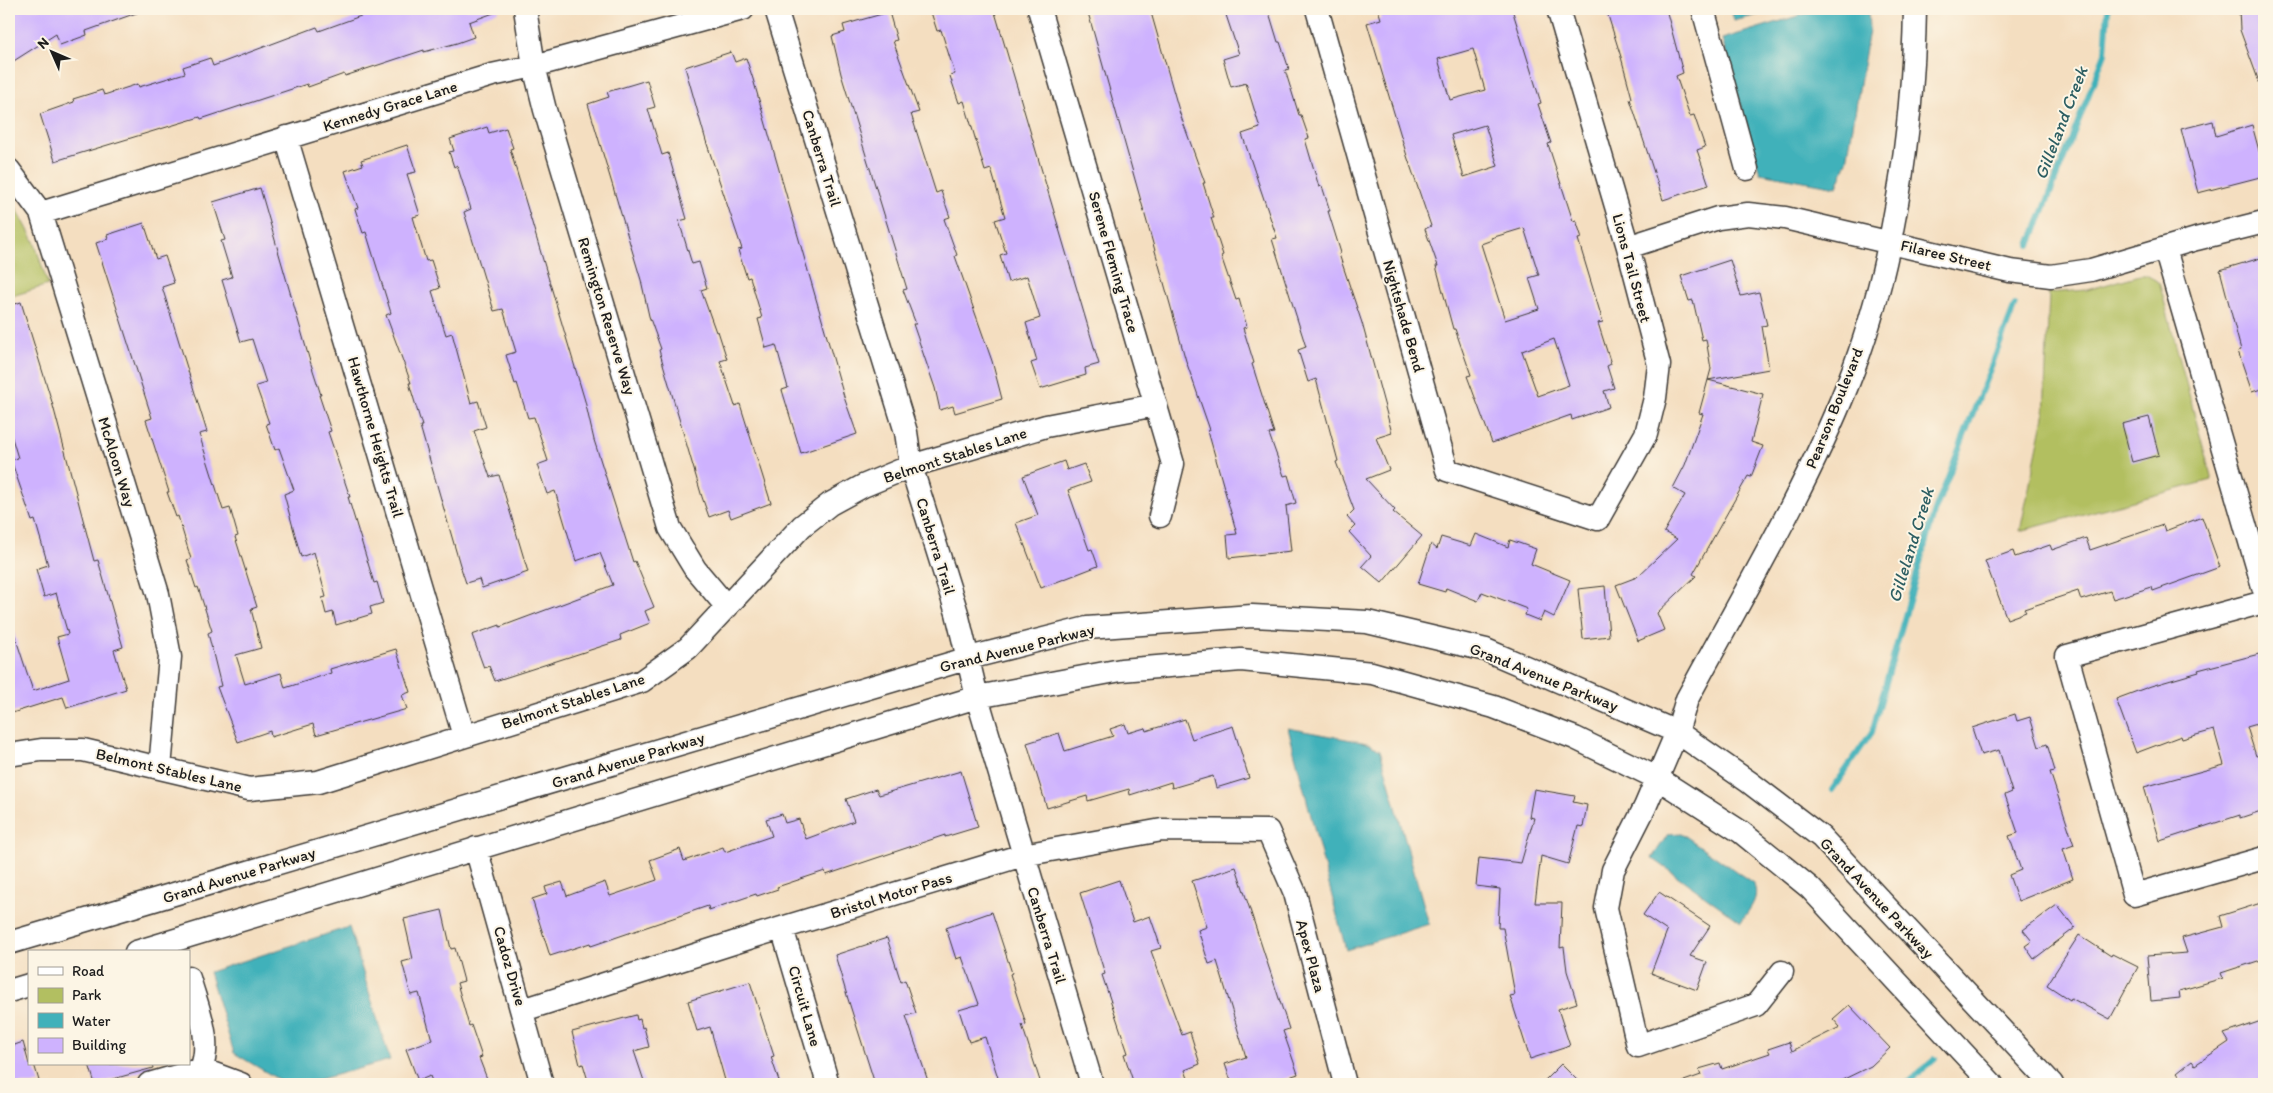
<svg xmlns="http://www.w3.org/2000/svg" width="2273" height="1093" font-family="Itim,sans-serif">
<rect width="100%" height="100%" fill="#fcf5e5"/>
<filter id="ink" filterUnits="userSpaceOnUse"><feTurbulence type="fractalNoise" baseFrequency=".02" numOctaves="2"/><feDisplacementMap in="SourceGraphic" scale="10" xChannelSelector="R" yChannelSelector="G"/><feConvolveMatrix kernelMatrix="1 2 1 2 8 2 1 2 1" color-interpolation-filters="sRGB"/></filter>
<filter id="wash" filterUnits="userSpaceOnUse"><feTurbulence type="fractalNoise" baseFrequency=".0096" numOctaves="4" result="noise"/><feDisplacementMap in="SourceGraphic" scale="20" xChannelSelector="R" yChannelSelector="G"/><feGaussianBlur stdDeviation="1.12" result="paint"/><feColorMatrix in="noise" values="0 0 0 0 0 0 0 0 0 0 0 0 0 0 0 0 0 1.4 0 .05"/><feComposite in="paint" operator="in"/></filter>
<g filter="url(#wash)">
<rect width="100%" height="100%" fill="#f4dec0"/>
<path fill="#b2bf61" stroke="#676e3e" d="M9,194L34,241L48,285L9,297Z
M2140,275H2146L2159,282L2212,480L2020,531L2044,416L2049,293L2087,290Z"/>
<path fill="#41b1ba" stroke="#2e666b" d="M1731,9H1781L1734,21Z
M1821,9H1868L1869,30L1847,161L1837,187L1760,173L1722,39Z
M1288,728L1367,743L1380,750L1429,924L1346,950Z
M1681,833L1753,883C1761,898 1749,909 1741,922L1652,858L1668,834Z
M349,927L390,1060L303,1084H286L234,1053L209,972Z"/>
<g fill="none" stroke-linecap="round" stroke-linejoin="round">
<path stroke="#41b1ba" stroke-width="6" d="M2030,245L2105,53L2108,9
M1832,790L1872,732L1934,513L2015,305
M1906,1084L1935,1059"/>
</g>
<g id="blocks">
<path fill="#ceb2fe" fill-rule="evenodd" d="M9,9H142V11L86,31L87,35L60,45L56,34L9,64Z
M380,9H498L499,11L469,22L474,37L457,43L424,52V50L345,76L344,74L308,87L307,84L201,119L200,117L55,161L40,114L74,102L73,99L102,90L104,95L138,84L139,87L185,73L183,67L210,58L213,66L317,27L319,31Z
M930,9H994L1099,364L1085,368L1086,375L1040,389L1031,363L1037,361L1026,323L1040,318L1027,276L1008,282L1000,255L1006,253L995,220L1005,217L991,169L985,171L964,101L959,103L950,76L955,74L941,30L937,31Z
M1087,9H1150L1180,114L1205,183H1203L1214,218H1211L1223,255L1221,256L1236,300L1239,299L1247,327L1243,328L1254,363L1252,364L1274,433L1269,434L1284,476L1288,475L1296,503L1286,506L1291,551L1229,558L1227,535L1237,534L1208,431L1210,430L1186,361Z
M1224,9H1268L1278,42H1280L1289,69L1285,70L1299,115H1301L1309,138L1305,139L1319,187L1322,186L1330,211H1328L1341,253L1339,254L1362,323L1392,433L1376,438L1389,470L1366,479L1395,510L1393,512L1422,536L1382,583L1362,566L1371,556L1349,532L1355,526L1347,517L1354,510L1336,462L1338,461L1316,379L1308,382L1298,350L1306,347L1272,239L1277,238L1242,134L1260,128L1246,83L1231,87L1223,59L1239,54Z
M1378,9H1512L1541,103L1538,104L1551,143L1548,144L1573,221L1576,220L1582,238L1578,239L1603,322L1598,323L1611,364L1607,366L1614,388L1604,391L1609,407L1572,420L1571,415L1492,443L1467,376L1471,375L1455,329H1453L1436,266H1438L1425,229L1431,226L1407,156L1367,23L1381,19ZM1473,49L1485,90L1450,100L1438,59ZM1485,125L1498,166L1464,177L1451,135ZM1524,228L1539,275L1529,278L1539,309L1505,320L1481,244L1492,240L1491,238ZM1554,339L1569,385L1538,396L1522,351Z
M1606,9H1666L1683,73L1676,76L1690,116L1694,115L1705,147L1697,150L1709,185L1663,200L1630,99L1632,98L1621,57Z
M2239,9H2264V90H2262L2240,30Z
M889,12L897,40L893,41L919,112L911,114L936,193L941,191L950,217L944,219L957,255L955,256L992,361L1002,399L955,413L953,406L940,410L935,388L913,324H916L903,290L907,289L841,74L832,36L845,32L843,25Z
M731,52L735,62L746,58L753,79L845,400L857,434L801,453L782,390L788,388L776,345L766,348L758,319L762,318L750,277L747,278L738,250L742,249L706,141L685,67Z
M647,80L655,107L648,109L662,155L668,153L687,219L679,221L692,264L699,262L707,288L701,290L716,332L718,331L727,359L720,361L735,406L740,404L771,503L731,518L728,510L709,517L702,497L659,350L661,349L649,316L641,280L588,104L609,97L607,92Z
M2213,121L2216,136L2252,125L2264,169V176L2198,193L2181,129Z
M487,127L489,133L506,128L513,148L510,149L585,401L594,440L633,562L635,561L654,607L645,611L650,623L620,635L621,640L495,681L489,666L484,668L472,635L500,625V627L613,585L600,553L576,561L555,491L547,494L537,465L548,461L534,417L528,418L517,383L515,384L506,355L516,352L503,309L494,311L464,212L471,209L457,165L454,167L449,152L454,151L450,139Z
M407,145L416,172L407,174L420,215L413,217L426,261L431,260L440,288L432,291L446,335L452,333L471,403L478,401L486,427L474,431L490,477L499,475L528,572L482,588L479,579L466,583L460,565L420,426H422L409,383H411L386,315L391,313L366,232L363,233L355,209L358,208L345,171L363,165L361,160Z
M260,188L309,358L321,395H319L331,431L328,432L350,497H348L374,583L377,582L383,603L370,607L372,614L336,625L333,612L326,614L322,598L326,597L314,552L301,557L284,494L294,490L279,448L275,450L266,424L269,423L256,386L266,383L252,339L241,342L222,280L232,277L221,241L225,240L213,202Z
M144,223L156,259L165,256L174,283L162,287L207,432L199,434L223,510L230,508L238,536L235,537L257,607L251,609L261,648L236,655L245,684L281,673L285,688L331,673L330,669L396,649L410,692L402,695L407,709L316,735L313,724L271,737L270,731L238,742L217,687L221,686L208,633L212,631L198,587L196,588L187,560L191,559L178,516L176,517L167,492H169L146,420L152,418L96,243L108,239L107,235Z
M2264,257V388L2252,392L2238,351L2241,350L2220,270Z
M1730,260L1741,296L1759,292L1767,325L1762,326L1769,369L1708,380L1763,394L1751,442L1763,446L1751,477L1748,476L1693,574L1696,576L1657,613L1664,630L1638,641L1616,585L1637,577L1677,539L1664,532L1685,495L1673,488L1685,465L1703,414L1699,413L1711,369L1706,339L1702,340L1693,300L1689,301L1681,276Z
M21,302L52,402L94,561L98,560L123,647L114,650L126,689L67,708L63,697L9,714V627H12L33,691L69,679L57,637L68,634L56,593L44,597L36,569L48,565L35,520L32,521L11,460L18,458L9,428V306Z
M2149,417L2159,455L2132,462L2122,424Z
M1064,461L1067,470L1084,464L1091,482L1068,490L1089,550L1092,549L1098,566L1041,588L1016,523L1038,515L1023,476Z
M2202,517L2220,567L2153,591L2152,587L2113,599L2110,591L2081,600L2078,591L2024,609L2026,612L2007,619L1985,561L2013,551L2015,557L2050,545L2052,550L2086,538L2090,550L2163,525L2165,531Z
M1476,534L1508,547L1510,540L1536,549L1531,564L1570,580L1554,617L1544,612L1540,621L1525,615L1527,609L1482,592L1478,601L1446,588L1445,592L1418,584L1431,544L1437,549L1441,537L1471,546Z
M1605,586L1609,636L1583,639L1578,589Z
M2259,654L2264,672V722L2247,727L2256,756L2264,754V810L2240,818V815L2160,841L2144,787L2224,765L2214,730L2182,739L2181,736L2136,753L2116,699L2151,686L2199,672L2198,670Z
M2015,714L2017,721L2030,717L2039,747L2047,744L2055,771L2050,772L2074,845L2063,849L2073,879L2018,901L2009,875L2021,870L2009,836L2018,833L2005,795L2012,792L1999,750L1981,755L1972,728Z
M1185,719L1192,739L1233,726L1249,778L1216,788L1213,776L1172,788L1171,782L1130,795L1129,789L1088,801L1087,796L1047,808L1027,743L1059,733L1065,751L1113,736L1110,729L1125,724L1128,733L1145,728L1146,731Z
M961,771L978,827L945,837V835L826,875L825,871L777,887L778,889L757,896L756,894L709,910L708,906L591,946L590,943L550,956L532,899L547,894L545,887L562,882L567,896L605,882L610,896L657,880L650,860L680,849L684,861L723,847L725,852L772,836L766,819L782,814L785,823L799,819L806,839L854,821L846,799L876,789L879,795Z
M1534,789L1575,796L1573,802L1587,805L1583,827L1578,826L1568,864L1541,856L1535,903H1562L1560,948L1564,947L1567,971L1577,1003L1558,1009L1570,1046L1530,1059L1510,996L1515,995L1503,928H1498L1500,889L1476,886L1479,858L1521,863L1534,818L1529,817Z
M1236,867L1289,1029L1283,1031L1298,1074L1269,1084H1232L1225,1064L1246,1057L1217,961L1209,964L1198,930L1207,927L1192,881Z
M1119,880L1133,922L1150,916L1161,948L1151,951L1182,1035L1190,1032L1200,1064L1185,1070L1190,1084H1134L1124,1054L1128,1053L1102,975L1105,974L1080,893Z
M1659,892L1710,926L1690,956L1707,962L1697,990L1651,973L1667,931L1643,915Z
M2264,902V959L2221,973L2223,978L2179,991L2180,998L2151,1001L2147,956L2187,953L2182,938L2223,927L2220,916Z
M2057,905L2075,928L2034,959L2025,946L2032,941L2023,930Z
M442,910L451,949L455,948L464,981L457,983L469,1026L471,1025L482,1057L479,1058L489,1084H433L430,1076L418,1081L406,1049L432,1040L419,993L411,995L402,962L413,959L404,919Z
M992,912L1012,973L1010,974L1026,1024L1022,1025L1041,1084H1000L985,1037L969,1042L959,1010L979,1004L962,957L956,959L946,928Z
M2079,935L2111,956L2112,954L2138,967L2110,1019L2071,998L2070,1000L2047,985Z
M887,938L901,982L905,980L916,1013L906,1016L929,1084H875L848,999L835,955Z
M750,982L774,1056L771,1057L780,1084H726L710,1027L697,1031L688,1001Z
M1849,1005L1890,1048L1871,1066L1834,1084H1684V1081L1701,1075L1699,1069L1720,1063L1722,1069L1770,1053L1768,1049L1789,1042L1792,1051L1840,1027L1833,1019Z
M636,1015L637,1020L640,1019L642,1028L644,1027L649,1047L634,1051L645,1084H589L583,1064L580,1065L572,1032Z
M2264,1020V1084H2185L2177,1073L2192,1061L2195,1065L2229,1042L2224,1034Z
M23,1042L29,1064H34L40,1084H9V1047Z
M89,1064H152L153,1068L95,1084Z
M1561,1064L1581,1084H1541Z"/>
</g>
</g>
<g filter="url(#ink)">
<use href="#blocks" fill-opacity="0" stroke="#3c3935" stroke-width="1"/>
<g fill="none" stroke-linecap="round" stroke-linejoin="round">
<defs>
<path id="minor" d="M525,9L534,66L545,110L670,528L695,569L727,607
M776,9L906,432L911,466L957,613L977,697L1092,1084
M1039,9L1173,464L1160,516
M1317,9L1447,470L1598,519L1646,434L1655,398L1659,365L1628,247L1558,9
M1703,9L1747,169
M286,137L464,736
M9,170L41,213L158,594L170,657L160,768
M41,213L492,75L534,66L743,9
M1628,247L1718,218L1748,214L1785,218L2010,271L2051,276L2091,270L2196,239L2264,222
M2165,249L2264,590
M2264,602L2067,656L2134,895L2264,858
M9,755L41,750H83L249,789L318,782L642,681L688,648L802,526L830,504L863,486L911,466L1046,426L1156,405
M476,848L542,1084
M782,928L828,1084
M9,943L969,658L1087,628L1252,616L1367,622L1486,650L1677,732L1749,782L1821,837L2052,1084
M136,952L977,697L1121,670L1241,660L1372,673L1494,707L1575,738L1657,778L1741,832L1810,888L1992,1084
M1782,972L1756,1005L1638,1046L1606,908L1613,870L1645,807L1677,732L1687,699C1742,596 1803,495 1847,386C1893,272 1913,131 1915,9
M189,978C197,1007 213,1040 201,1069
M9,991L29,985
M523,1010L752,937L1023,855L1162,830L1268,831L1295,893L1345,1084
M149,1084L201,1069L241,1084"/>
</defs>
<use href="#minor" stroke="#3c3935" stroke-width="25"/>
<use href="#minor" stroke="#fff" stroke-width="22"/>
</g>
</g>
<g text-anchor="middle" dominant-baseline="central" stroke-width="4" stroke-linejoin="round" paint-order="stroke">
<g font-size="16" fill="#1c1c1c" stroke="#fcf5e5">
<text transform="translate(390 106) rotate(-17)">Kennedy Grace Lane</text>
<text transform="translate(822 158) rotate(73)">Canberra Trail</text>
<text transform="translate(1946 255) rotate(13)">Filaree Street</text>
<text transform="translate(1114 262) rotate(74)">Serene Fleming Trace</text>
<text transform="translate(1632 268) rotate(75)">Lions Tail Street</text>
<text transform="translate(607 316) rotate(73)">Remington Reserve Way</text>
<text transform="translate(1404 316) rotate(74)">Nightshade Bend</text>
<text transform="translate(1834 408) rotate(-68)">Pearson Boulevard</text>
<text transform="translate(376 437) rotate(74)">Hawthorne Heights Trail</text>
<text transform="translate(955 455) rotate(-18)">Belmont Stables Lane</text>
<text transform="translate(117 462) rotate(73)">McAloon Way</text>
<text transform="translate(936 546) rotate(73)">Canberra Trail</text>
<text transform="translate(1017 648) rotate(-14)">Grand Avenue Parkway</text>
<text transform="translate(1544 677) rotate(22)">Grand Avenue Parkway</text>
<text transform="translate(573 701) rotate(-18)">Belmont Stables Lane</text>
<text transform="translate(628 760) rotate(-17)">Grand Avenue Parkway</text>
<text transform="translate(169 770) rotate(13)">Belmont Stables Lane</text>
<text transform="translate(239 875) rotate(-17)">Grand Avenue Parkway</text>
<text transform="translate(891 895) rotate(-17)">Bristol Motor Pass</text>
<text transform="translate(1877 898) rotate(47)">Grand Avenue Parkway</text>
<text transform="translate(1047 935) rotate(73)">Canberra Trail</text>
<text transform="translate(1311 956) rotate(75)">Apex Plaza</text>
<text transform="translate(510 966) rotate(74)">Cadoz Drive</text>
<text transform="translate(805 1006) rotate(74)">Circuit Lane</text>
</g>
<g font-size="18" font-style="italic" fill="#2d5f63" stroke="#fcf5e5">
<text transform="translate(2061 123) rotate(-69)">Gilleland Creek</text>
<text transform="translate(1911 545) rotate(-73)">Gilleland Creek</text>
</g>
</g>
<rect width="2273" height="1093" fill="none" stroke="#fcf5e5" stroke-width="30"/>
<rect x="28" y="950" width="162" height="115" fill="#fcf5e5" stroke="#a29e95"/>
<rect x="38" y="967" width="25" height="8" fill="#ffffff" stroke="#a29e95"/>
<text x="72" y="976" font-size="15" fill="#1c1c1c">Road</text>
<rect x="38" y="988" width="25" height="15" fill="#b2bf61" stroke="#a29e95"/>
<text x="72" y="1000" font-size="15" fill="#1c1c1c">Park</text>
<rect x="38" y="1013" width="25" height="15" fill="#41b1ba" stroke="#a29e95"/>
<text x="72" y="1026" font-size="15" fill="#1c1c1c">Water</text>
<rect x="38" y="1038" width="25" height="15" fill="#ceb2fe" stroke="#a29e95"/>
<text x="72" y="1050" font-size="15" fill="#1c1c1c">Building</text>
<g transform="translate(52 52) rotate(315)" stroke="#fcf5e5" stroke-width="4" paint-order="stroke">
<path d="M0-4L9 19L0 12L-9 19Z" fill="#1c1c1c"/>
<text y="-8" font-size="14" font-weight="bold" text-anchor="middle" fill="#1c1c1c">N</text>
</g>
</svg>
